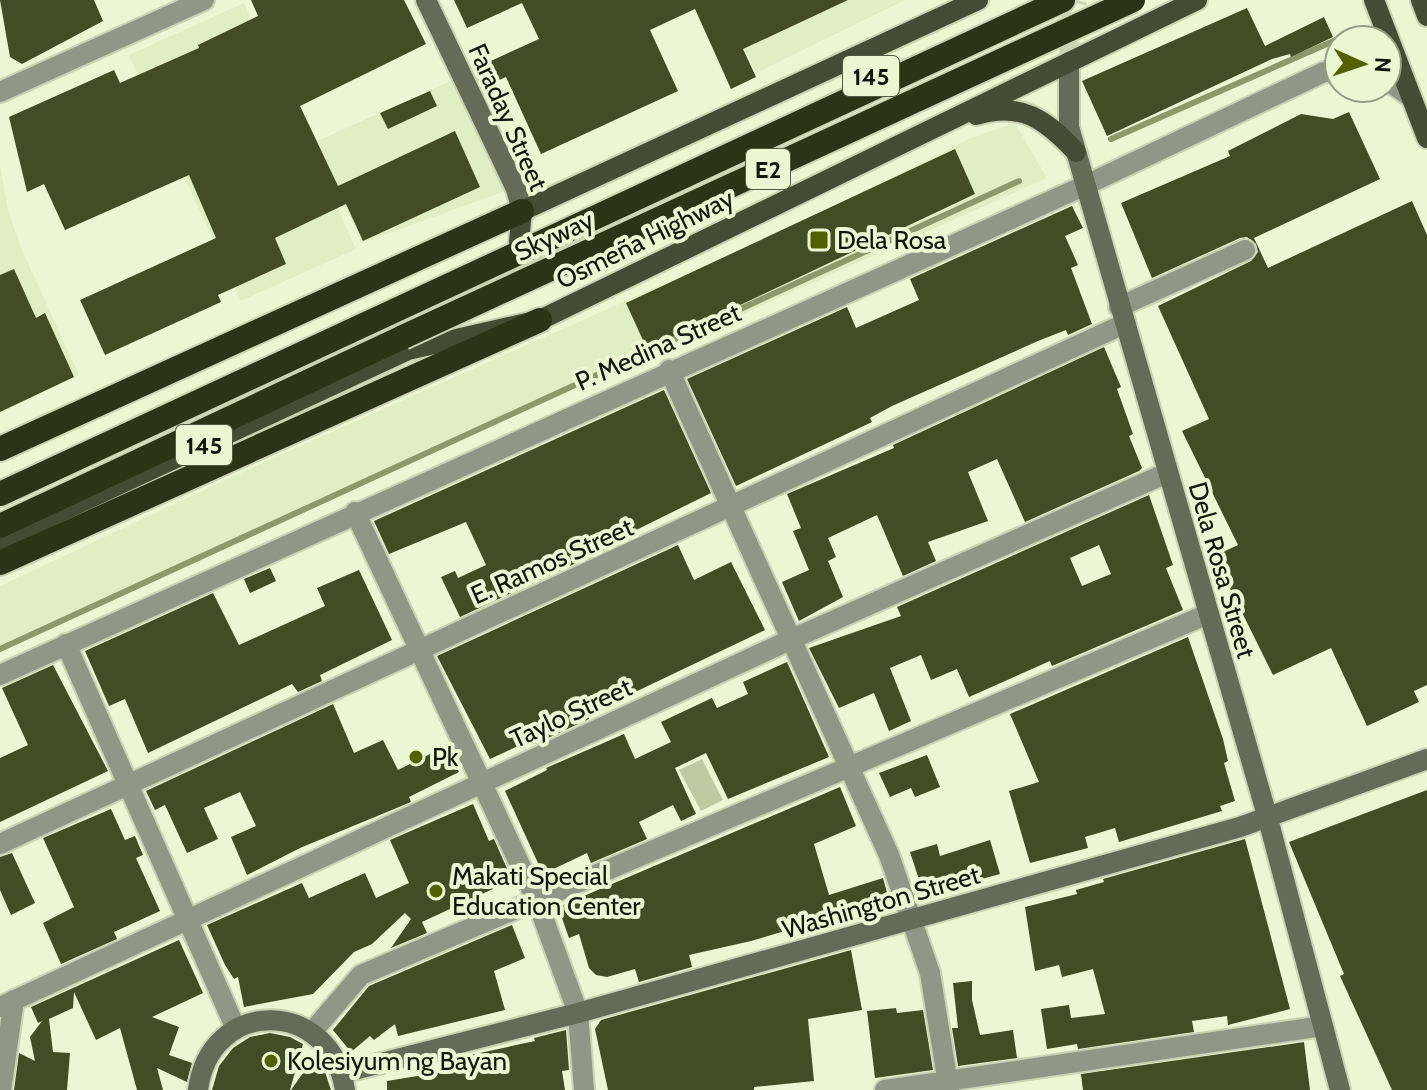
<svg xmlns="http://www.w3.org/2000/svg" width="1427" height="1090" font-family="Cabin,sans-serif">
<rect width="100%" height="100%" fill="#edf6d3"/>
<path fill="#e1edc2" d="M723,0H905L756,73Z
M244,3L356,249L241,301L129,55Z
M451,81L505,191L362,243L315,142Z
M1015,123L1047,178L0,646V586L247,470L798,224L971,138Z
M0,165L8,210L21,248L79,375L0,413Z"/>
<path fill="#bfc9a2" d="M702,759L723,800L701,811L679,770Z"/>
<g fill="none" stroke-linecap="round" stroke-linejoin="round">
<path stroke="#8d986c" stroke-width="6" d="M1111,139L1336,40
M0,649L1019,181"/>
</g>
<path fill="#434c24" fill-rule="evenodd" d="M0,0H94L103,21L22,64L10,57Z
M251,0H404L426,44L300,106L338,186L455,131L480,187L363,241L346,204L275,238L286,264L218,295L221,302L105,355L80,300L216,238L189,175L65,230L44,184L27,192L9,117L114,70L120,83L199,48L198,45L258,16Z
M454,0H848L743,49L756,77L731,89L695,9L650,30L678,91L541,154L506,77L482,88L473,69L539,39L522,3L467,28Z
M1247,8L1265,46L1324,17L1333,37L1291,57L1290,54L1272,59L1107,136L1082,81Z
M430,91L437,106L388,129L380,113Z
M1349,112L1380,179L1254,238L1268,268L1412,201L1427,235V685L1414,691L1419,702L1367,726L1331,648L1273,675L1214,556L1238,545L1182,431L1209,419L1158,306L1251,261L1258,252L1256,244L1247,237L1240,238L1152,278L1121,203L1230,156L1228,151L1301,114L1333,119Z
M955,149L975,194L647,349L626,303Z
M1072,206L1083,228L1065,236L1078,265L1071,268L1092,324L1068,335L1066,330L1038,341L892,406L870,418L872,422L736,486L687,379L847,307L856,328L919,300L910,279Z
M14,269L36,318L45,313L74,377L0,412V275Z
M1104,347L1121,387L1117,389L1133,434L1129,436L1142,468L1139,471L1025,522L997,459L968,472L988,521L928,542L936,561L903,576L877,515L828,538L836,557L828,561L843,597L799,621L782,582L809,570L793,531L801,528L787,494L894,448L893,445Z
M664,390L711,493L626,535L628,539L460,617L441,577L455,571L458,578L486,565L466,522L389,554L374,521Z
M1149,495L1173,565L1166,568L1183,610L1052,666L1050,661L969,697L957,669L931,680L921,655L890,668L911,721L889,731L874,693L839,708L809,648L901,616L897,607ZM1099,545L1111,574L1082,586L1070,558Z
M678,545L694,580L731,562L765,630L587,715L589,719L535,744L533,739L490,759L437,656Z
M270,568L276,581L250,593L244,579Z
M359,570L392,640L320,675L322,681L298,692L292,684L148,753L125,699L109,706L85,651L213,593L239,645L325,606L317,588Z
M1188,637L1223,739L1228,761L1224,763L1235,801L1220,806L1222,811L1119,842L1115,828L1085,837L1088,848L1030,863L1009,791L1039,782L1010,714Z
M787,662L829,757L728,799L706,753L675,768L696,814L681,821L673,805L639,822L647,839L591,863L587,853L543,874L505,791L547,770L546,768L624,734L635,759L671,742L661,722L712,698L717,708L748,694L743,682Z
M53,665L108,771L0,822V758L28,745L2,688Z
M333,704L354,753L383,740L398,770L446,746L459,772L409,797L411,802L300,848L247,875L231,837L256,826L240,792L204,808L218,839L187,853L165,805L155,810L146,791Z
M927,755L940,787L915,797L911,788L890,797L879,773Z
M840,787L856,826L814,844L829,895L883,878L889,900L751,941L689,955L692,967L639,982L635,969L607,977L596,975L589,968L579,934L569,938L558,907Z
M1427,790V1090H1392L1340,976L1344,974L1289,842Z
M473,804L489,841L494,839L512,880L422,922L427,933L391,948L411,919L405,913L372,944L354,952L313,994L244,1007L238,977L234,979L225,965L207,925L302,883L309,898L365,873L376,898L409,883L390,840Z
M111,809L125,840L135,836L143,855L136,858L160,911L114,932L117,939L61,964L43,923L74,907L43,838Z
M1245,839L1290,1009L1228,1025L1227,1016L1192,1021L1194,1032L1078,1049L1077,1044L1047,1049L1041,1009L1069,1005L1071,1018L1105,1014L1093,969L1062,977L1059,965L1035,971L1025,907L1077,894L1076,890L1104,882L1103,879Z
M990,840L1000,874L924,895L910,852L937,844L940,856Z
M12,853L35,903L11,915L0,890V857Z
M512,925L525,958L494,971L505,1010L398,1036L395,1024L374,1040L370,1036L351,1052L333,1030L369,986Z
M179,940L203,993L152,1017L179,1027L169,1055L192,1063L187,1082L157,1068L163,1090H137L120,1028L96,1040L74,992L73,1008L49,1019L53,1052L70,1053L67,1090H14L19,1053L35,1061L30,1037L42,1021L38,1023L31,1007Z
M851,950L862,1010L808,1019L814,1081L754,1087V1090H608L595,1029L601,1020Z
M972,981V1000L980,1035L1013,1030L1017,1058L958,1066L952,1028H958L953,983Z
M896,1008L897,1013L923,1010L933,1070L875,1078L867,1011Z
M566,1030L569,1070L562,1071L565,1090H387V1081L448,1071L447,1065L462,1061L461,1057L535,1041L534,1038Z
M270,1033L290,1037L303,1044L290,1090H212L219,1066L233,1048L250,1037Z
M1304,1042L1310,1090H1083L1081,1074Z
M315,1056L323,1066L331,1090H291Z"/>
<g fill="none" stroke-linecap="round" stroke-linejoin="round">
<path stroke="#ccd4b5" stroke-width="20" stroke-dasharray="20 10" stroke-linecap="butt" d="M1069,62L1070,24L1077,0"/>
<defs>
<path id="street" d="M1387,80L1408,95
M0,92L204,0
M1119,307L1245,250
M669,370L889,855L930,973L949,1090
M355,512L537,901L578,1013L584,1090
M66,644L236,1029
M0,675L1086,185L1324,72H1339
M0,844L1124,324
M0,1007L792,639L1167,473
M312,1032L361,975L1208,614
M1,1090L14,1000
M885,1090L1323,1026"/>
<path id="secondary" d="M426,0L516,189L522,211
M1069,62V127L1268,819L1340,1090
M342,1073L578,1013L1240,827L1427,759
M198,1090C210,997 330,997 345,1090"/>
<path id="primary" d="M1374,0L1427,138
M1421,0L1427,16
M976,115C1022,101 1046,120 1076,152
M519,242L522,211L978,0
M408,350L540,320L1197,0
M0,540L421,344"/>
<path id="highway" d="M0,449L522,211
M0,494L1063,0
M0,526L403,337
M0,563L540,320"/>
</defs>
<use href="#street" stroke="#cad2b3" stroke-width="24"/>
<use href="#secondary" stroke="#cad2b3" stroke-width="24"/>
<use href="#primary" stroke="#cad2b3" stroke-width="24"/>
<use href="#highway" stroke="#cad2b3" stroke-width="28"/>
<use href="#street" stroke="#929687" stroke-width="20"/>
<use href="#secondary" stroke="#656b56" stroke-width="20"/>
<use href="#primary" stroke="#464c33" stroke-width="20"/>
<use href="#highway" stroke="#2d3316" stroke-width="24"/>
<defs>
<path id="highway-bridge" d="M403,337L1133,0"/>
</defs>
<use href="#highway-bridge" stroke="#cad2b3" stroke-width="28" stroke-linecap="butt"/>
<use href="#highway-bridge" stroke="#2d3316" stroke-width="24"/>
</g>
<g fill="#526002" stroke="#edf6d3" stroke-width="3">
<rect x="809" y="230" width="20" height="20" rx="4"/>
<circle cx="416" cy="757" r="8"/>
<circle cx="436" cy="891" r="8"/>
<circle cx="271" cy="1061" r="8"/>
</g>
<g text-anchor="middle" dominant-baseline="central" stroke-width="8" stroke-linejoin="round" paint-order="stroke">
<g fill="#edf6d3" stroke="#545946" stroke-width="2">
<rect x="843" y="56" width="56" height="40" rx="6"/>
<rect x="746" y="149" width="44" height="40" rx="6"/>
<rect x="176" y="425" width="56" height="40" rx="6"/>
</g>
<g font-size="24" font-weight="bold" fill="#13160a">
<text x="871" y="76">145</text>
<text x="768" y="169">E2</text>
<text x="204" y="445">145</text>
</g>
<g font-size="26" fill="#13160a" stroke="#edf6d3">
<text transform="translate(508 117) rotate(66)">Faraday Street</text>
<text transform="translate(554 236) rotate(-25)">Skyway</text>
<text transform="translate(645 239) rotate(-26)">Osmeña Highway</text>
<text transform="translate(658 347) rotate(-24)">P. Medina Street</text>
<text transform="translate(552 561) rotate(-24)">E. Ramos Street</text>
<text transform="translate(1222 570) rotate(74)">Dela Rosa Street</text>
<text transform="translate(571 713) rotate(-25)">Taylo Street</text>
<text transform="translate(881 902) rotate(-16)">Washington Street</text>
</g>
<g font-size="26" fill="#13160a" stroke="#edf6d3" text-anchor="start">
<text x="837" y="240">Dela Rosa</text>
<text x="432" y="757">Pk</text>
<text x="452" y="876">Makati Special<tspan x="452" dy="30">Education Center</tspan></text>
<text x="287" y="1061">Kolesiyum ng Bayan</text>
</g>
</g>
<g transform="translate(1363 64) rotate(93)"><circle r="38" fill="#edf6d3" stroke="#969c83" stroke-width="2"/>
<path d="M0-6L14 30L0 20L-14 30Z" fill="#526002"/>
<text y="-12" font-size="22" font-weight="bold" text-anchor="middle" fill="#13160a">N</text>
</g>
</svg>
